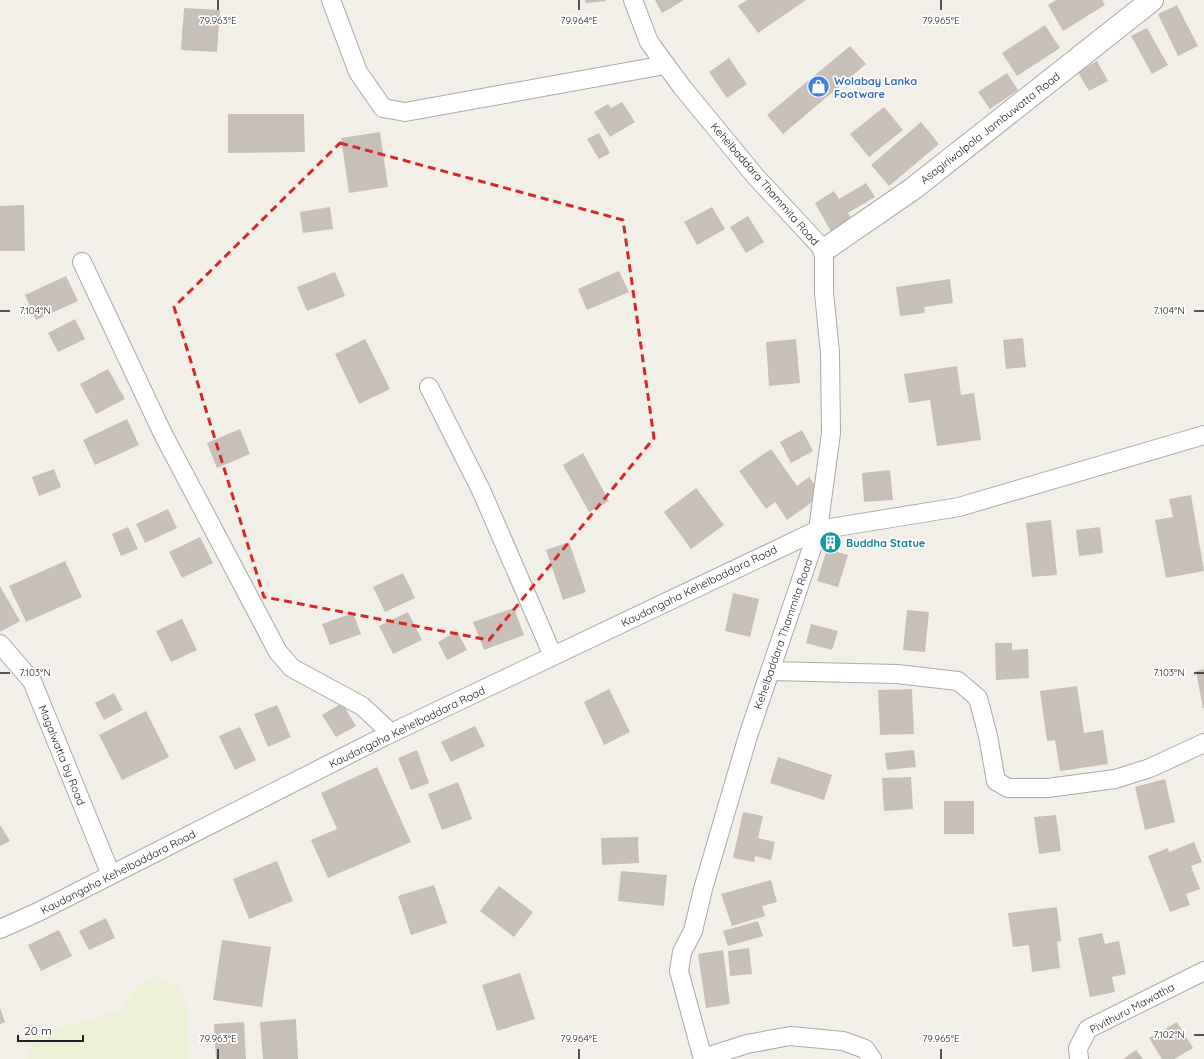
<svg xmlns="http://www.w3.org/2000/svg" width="1204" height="1059" font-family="Quicksand,sans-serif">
<rect width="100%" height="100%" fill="#f2efe9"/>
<path fill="#eef0d5" d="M154,977L177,985L186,1003L190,1059H26L40,1032L122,1010L138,984Z"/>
<path fill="#c7bfb8" d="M585,0H606V1L586,3Z
M655,0H684L662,13Z
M747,0H806L758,33L738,6Z
M1056,0H1102L1105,5L1063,31L1048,5Z
M1177,5L1198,46L1178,56L1158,14Z
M184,8L220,10L217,52L181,50Z
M1045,25L1060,48L1017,76L1002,53Z
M1147,28L1168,65L1152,74L1131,36Z
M850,46L866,64L783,134L767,115Z
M729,58L747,84L727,98L709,72Z
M1097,61L1108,81L1089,91L1078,72Z
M1007,73L1018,90L990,109L978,92Z
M622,102L635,122L610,137L594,112L608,104L611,108Z
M884,107L903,130L869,157L850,134Z
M228,114H304L305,152L228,153Z
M921,122L939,144L889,186L871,165Z
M380,132L388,187L349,193L341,138Z
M599,133L610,153L599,159L587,139Z
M866,183L875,197L848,213L853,221L832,233L815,203L834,191L839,199Z
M24,205L25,251H0V206Z
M330,207L333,229L303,233L300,212Z
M712,207L725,229L697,245L684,222Z
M748,216L764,242L746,253L730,227Z
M619,271L629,292L587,310L578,289Z
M335,272L345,296L307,311L297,287Z
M66,276L78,301L36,320L25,295Z
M950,279L953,303L924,307L925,313L900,316L896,287Z
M75,319L85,339L58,352L48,333Z
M1023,338L1026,367L1006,369L1003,340Z
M365,339L390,389L359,404L335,354Z
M796,339L800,383L769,386L766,342Z
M957,366L961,395L974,393L981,440L937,446L930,400L909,403L904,374Z
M108,369L125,399L96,414L80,384Z
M127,419L139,445L95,465L83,440Z
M240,429L250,454L217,468L207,443Z
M802,430L813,451L791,463L780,442Z
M771,449L797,486L809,477L822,495L787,520L775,502L766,509L739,471Z
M583,453L609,501L589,512L563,465Z
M54,469L61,487L39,496L32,477Z
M890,470L893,500L864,502L862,473Z
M696,488L724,525L691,549L664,512Z
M1191,495L1204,571L1166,578L1155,520L1173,517L1169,499Z
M168,509L177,528L145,543L136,524Z
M1051,520L1057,575L1032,577L1026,523Z
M128,527L138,549L121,556L112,534Z
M1100,527L1103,553L1079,556L1076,530Z
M200,537L213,563L182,578L169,552Z
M830,538L836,542L832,547L826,543Z
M569,542L586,592L563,600L546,550Z
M827,549L848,555L838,587L817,581Z
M65,561L82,597L26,622L9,586Z
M403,573L415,598L385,612L373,587Z
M0,586L20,621L0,632Z
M733,593L759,599L750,637L725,631Z
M514,608L524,635L484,650L473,622Z
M907,610L929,612L925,652L903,650Z
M408,612L422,640L393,654L379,626Z
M353,613L361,634L330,645L322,624Z
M182,619L197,650L171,662L156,631Z
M811,624L838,631L832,650L806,643Z
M457,631L467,650L447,660L438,642Z
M995,643H1012V650L1028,649L1029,678L996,680Z
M1204,669V708H1203L1196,671Z
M1077,686L1084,733L1103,730L1108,764L1060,771L1055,740L1047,741L1040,691Z
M609,689L630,732L604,745L584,702Z
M912,689L914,734L880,735L878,690Z
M114,693L123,710L104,720L95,703Z
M342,703L356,726L336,737L322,715Z
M277,705L291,737L268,747L254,714Z
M146,711L169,757L122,780L99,735Z
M475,726L485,746L451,762L441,742Z
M240,727L256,760L235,770L219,736Z
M417,750L429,783L411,790L398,758Z
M914,750L916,767L887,770L885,753Z
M778,757L832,775L824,800L770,783Z
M377,767L411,842L328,878L311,840L337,829L321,793Z
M911,777L913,809L884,811L882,778Z
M1165,779L1175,822L1145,830L1135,787Z
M458,782L472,819L442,830L428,794Z
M944,801H974V834H944Z
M743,812L763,816L758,838L775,842L771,860L755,856L754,862L733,858Z
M1056,815L1061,851L1039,854L1034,817Z
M0,825L10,841L0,846Z
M638,837L639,863L602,865L601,838Z
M1194,842L1202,862L1191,866L1200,889L1186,894L1190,905L1170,912L1148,856L1168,848L1169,852Z
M277,861L293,901L249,919L233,879Z
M621,871L667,875L664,906L618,901Z
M771,880L777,902L762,906L765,916L732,926L721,894Z
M434,885L447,923L411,935L398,896Z
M499,886L533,912L514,937L480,911Z
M1057,907L1061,941L1057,942L1060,968L1032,972L1029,945L1013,947L1008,913Z
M106,918L115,938L89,950L79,931Z
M758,921L763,936L728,946L723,931Z
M59,930L72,956L41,971L28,945Z
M1102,933L1105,944L1119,941L1126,974L1112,977L1115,992L1090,997L1078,938Z
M222,940L271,947L262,1007L213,1000Z
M749,948L752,974L730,976L728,951Z
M723,950L730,1004L706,1008L698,954Z
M520,973L535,1019L497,1031L482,985Z
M0,1008L5,1022L0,1024Z
M296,1019L298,1059H263L260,1022Z
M244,1022L246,1059H216L214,1024Z
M1177,1022L1193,1048L1174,1059H1162L1149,1038Z
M1136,1050L1143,1059H1123Z"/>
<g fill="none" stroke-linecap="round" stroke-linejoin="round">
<defs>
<path id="minor" d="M331,0L358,72L383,108L405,112L665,65
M633,0L649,42L682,87L756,177L824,250V293L830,353L831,433L818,530L748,736L703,889L693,931L682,952L679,971L703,1059
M82,262L163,434L278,652L292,668L362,706L391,733
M429,387L481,490L553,656
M0,644L32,681L111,875
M771,671L897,674L958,681L978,698L988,736L996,781L1008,788H1048L1115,779L1150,768L1204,743
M0,929L38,912L385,736L818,530L959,507L1204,435
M703,1058L747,1044L790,1036L843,1041L865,1049L872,1059
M1079,1059L1078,1048L1088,1029L1204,971"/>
<path id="tertiary" d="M824,250L914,188L1152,0"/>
</defs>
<use href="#minor" stroke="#a9a9a9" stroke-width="20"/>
<use href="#tertiary" stroke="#a9a9a9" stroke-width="24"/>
<use href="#minor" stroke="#fff" stroke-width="18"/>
<use href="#tertiary" stroke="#fff" stroke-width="22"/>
</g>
<path fill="none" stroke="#d62828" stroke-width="3" stroke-dasharray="8 5" stroke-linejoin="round" d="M340,143L623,220L654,438L489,640L264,597L174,307Z"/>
<path fill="none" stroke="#222" stroke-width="1.5" d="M218,0V10M579,0V10M941,0V10M0,311H10M1194,311H1204M0,673H10M1194,673H1204M1194,1035H1204M218,1049V1059M579,1049V1059M941,1049V1059"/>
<defs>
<symbol id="shop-disc" viewBox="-11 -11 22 22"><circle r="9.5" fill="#3f7fe0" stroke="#fff"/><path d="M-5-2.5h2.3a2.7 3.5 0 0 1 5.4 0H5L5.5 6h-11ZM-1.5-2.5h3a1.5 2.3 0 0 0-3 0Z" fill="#fff"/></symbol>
<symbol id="building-disc" viewBox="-11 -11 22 22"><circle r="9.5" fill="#0f9aa8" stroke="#fff"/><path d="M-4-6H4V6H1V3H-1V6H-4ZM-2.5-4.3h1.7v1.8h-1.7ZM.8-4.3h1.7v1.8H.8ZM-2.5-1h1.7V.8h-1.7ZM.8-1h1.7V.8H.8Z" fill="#fff"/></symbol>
</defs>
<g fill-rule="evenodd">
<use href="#shop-disc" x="806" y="74" width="25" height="25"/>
<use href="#building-disc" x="818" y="530" width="25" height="25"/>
</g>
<g text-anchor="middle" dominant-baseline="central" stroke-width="3.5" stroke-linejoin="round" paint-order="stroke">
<g font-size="11" font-weight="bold" fill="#366cbe" stroke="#fff" text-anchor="start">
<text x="834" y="81">Wolabay Lanka<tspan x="834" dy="13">Footware</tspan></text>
</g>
<g font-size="11" fill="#222" stroke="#fff">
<text transform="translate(990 128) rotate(-38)">Asagiriwalpola Jambuwatta Road</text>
<text transform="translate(765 184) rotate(49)">Kehelbaddara Thammita Road</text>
<text transform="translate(699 586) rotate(-26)">Kaudangaha Kehelbaddara Road</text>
<text transform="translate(783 634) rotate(-71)">Kehelbaddara Thammita Road</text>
<text transform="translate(407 727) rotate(-26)">Kaudangaha Kehelbaddara Road</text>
<text transform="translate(62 755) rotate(68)">Magalwatta by Road</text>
<text transform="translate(118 872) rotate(-27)">Kaudangaha Kehelbaddara Road</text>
<text transform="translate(1132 1008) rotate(-28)">Pivithuru Mawatha</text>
</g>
<g font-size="11" font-weight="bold" fill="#0d838f" stroke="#fff" text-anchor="start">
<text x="846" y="543">Buddha Statue</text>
</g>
</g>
<g font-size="10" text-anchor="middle" fill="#222" stroke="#fff" stroke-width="3.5" stroke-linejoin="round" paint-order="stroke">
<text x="218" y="24">79.963°E</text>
<text x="579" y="24">79.964°E</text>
<text x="941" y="24">79.965°E</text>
<text x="35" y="314">7.104°N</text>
<text x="1169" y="314">7.104°N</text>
<text x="35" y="676">7.103°N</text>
<text x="1169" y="676">7.103°N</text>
<text x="1169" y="1038">7.102°N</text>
<text x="218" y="1042">79.963°E</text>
<text x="579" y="1042">79.964°E</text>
<text x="941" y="1042">79.965°E</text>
</g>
<path d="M18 1035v6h65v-6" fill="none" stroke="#222222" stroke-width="2"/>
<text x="24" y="1035" font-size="12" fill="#222222" stroke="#ffffff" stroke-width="3" paint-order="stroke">20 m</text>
</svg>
